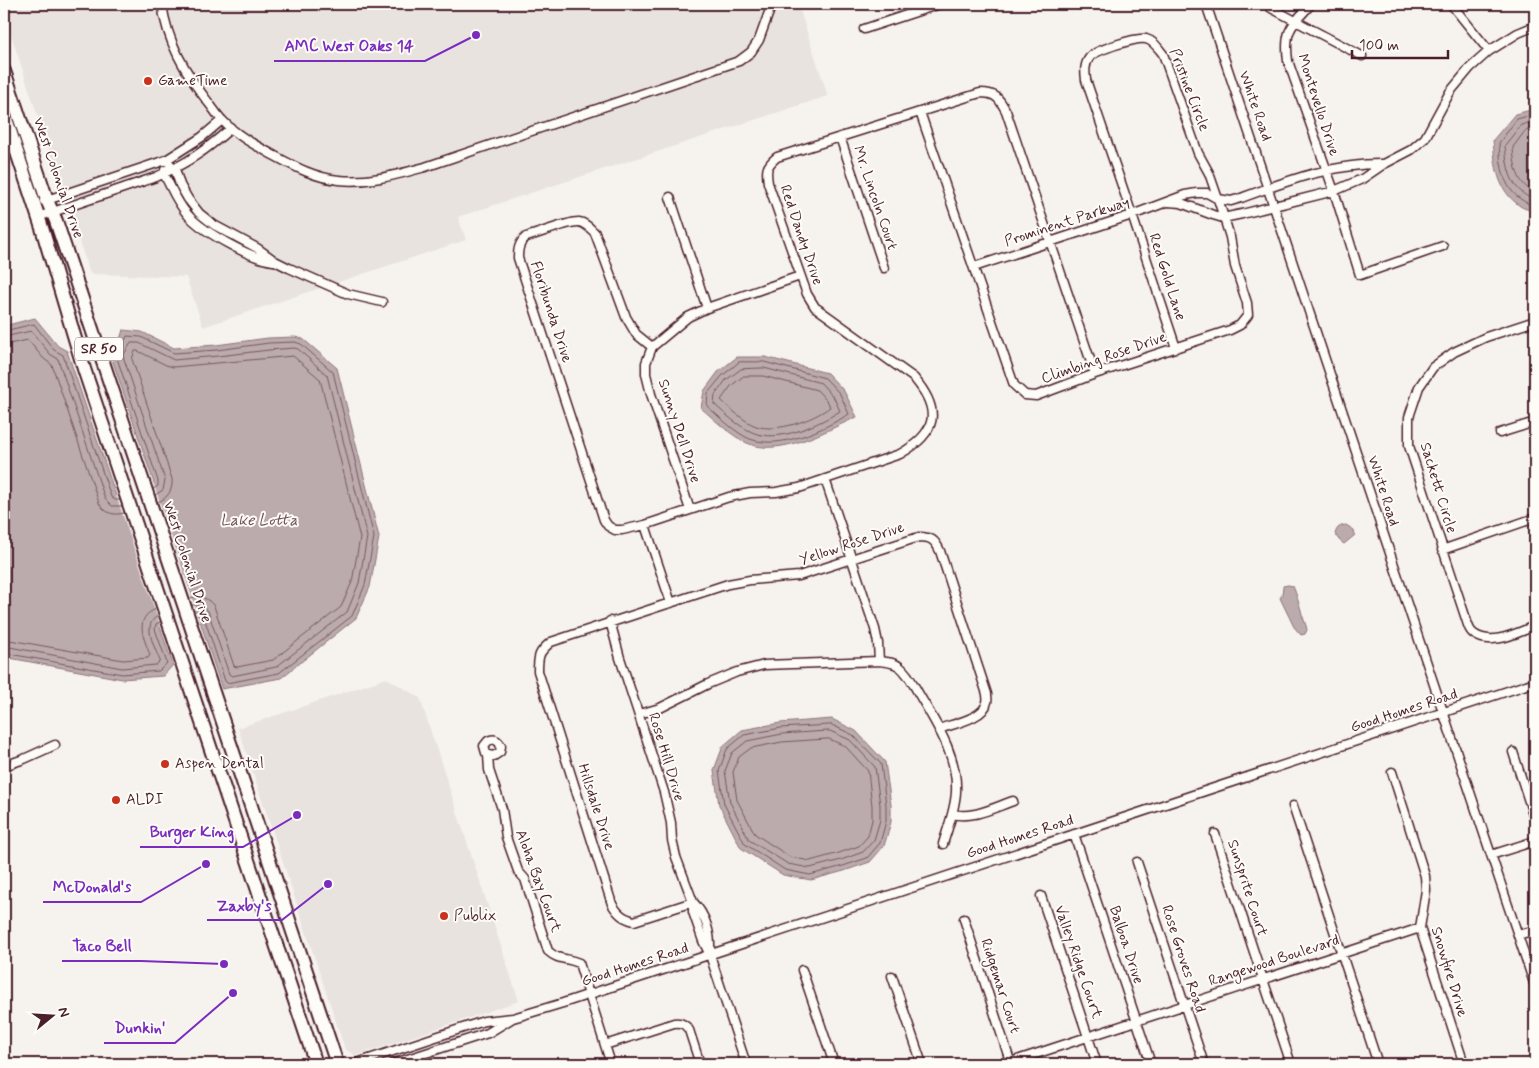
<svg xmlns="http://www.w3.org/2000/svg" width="1539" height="1068" font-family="Mynerve,sans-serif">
<rect width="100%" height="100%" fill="#f6f3ef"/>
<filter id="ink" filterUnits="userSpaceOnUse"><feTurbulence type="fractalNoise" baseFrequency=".02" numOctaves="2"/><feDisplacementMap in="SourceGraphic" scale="10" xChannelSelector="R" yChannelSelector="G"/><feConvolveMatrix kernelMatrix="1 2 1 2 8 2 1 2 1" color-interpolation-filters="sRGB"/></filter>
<g filter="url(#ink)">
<path fill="#e9e3e0" d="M4,4H798L828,96L458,217L466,240L203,327L186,277L90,274L4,14Z
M387,678L420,698L519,1001L356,1056L345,1049L238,728Z"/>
<path fill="#bbabac" stroke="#8e7378" d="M1535,109V212C1531,210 1524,209 1520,206C1497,190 1495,166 1493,140L1515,114Z
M35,318L58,346L67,351L116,496L154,483L112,359L110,345H118L123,330L142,332L174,348L216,345L268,338L295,337L303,339L337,368L379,537L370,587L356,618L281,678L222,689L198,615L160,627L173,665L163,676L122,679L4,657V326Z
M737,357H765L827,373L844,391L857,417C827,430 780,458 747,443C730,435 715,420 701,408L704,391L718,372Z
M1346,525L1354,530L1355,535L1344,544L1339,540L1335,534C1337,527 1340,526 1346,525Z
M1288,585L1293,586C1297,595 1298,602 1301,610C1302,617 1306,623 1307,630L1305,634L1301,635L1294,627L1280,598L1282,595L1283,586Z
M832,719L856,731L885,762L891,805V822L884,846L870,862L844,871L811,880L783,875L741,848L719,805L714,770L723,746L742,730L780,723Z"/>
<path fill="#f6f3ef" d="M153,482L198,615L161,628L116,495Z"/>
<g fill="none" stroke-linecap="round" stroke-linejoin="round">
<path stroke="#77575f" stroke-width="1" d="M1535,114L1517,119L1499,143C1501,172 1504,196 1535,206
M1535,121L1521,125L1505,145C1507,168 1510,191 1535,200
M1535,128L1525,131L1513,147C1514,164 1517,186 1535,192
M4,331L34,324L54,350L63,355L111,497L115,500H120
M4,337L31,331L50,354L58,359L105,499L112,506H122
M4,345L28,340L43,358L52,365L99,503C105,513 113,516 124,513
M764,362L825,378L840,394L849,414C823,430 780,450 750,439C737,434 718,416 707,406L708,393L722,376L739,362Z
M764,368L821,383L834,398L840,411C818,425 777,444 752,432C738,426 725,414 714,404L715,395L726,380L741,369Z
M744,376H763L817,390L828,402L830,407C813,420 777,433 756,426C745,422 729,408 721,400L731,386Z
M153,489L158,486V481L117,358L116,351L122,347L127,336L141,337L174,353L217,350L269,343L295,342L301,344L333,372L374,537L365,585L352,616L279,673L227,683L225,681L203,614L199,611H194
M155,495L163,490L165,480L123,356L131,343H139L174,360L218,356L269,350L294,348L298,349L327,375L367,537L359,583L347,612L276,667L232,676L229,674L208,611L201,605H192
M158,502C168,498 173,490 172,479L132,359L135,351H138L166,365L173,367L293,356L320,379L360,538L352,582L341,607L273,660L237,667L234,666L214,606C208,598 200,595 190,598
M4,639L123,660L148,658L150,655C144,638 133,618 156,609
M4,646L122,668L156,665L160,661C155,647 141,624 158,616
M4,653L122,674L159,671L167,663L155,629L156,624L160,622
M832,725L853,735L881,764L886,805V821L880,843L867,858L843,866L810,875L785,870L745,844L724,804L719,771L727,749L744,735L781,728Z
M830,731L850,740L875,767L880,805V820L874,840L863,852L841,860L810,868L788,864L749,840L730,802L725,771L732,753L747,741L782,734Z
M829,739L845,746L868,771L872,806V820L868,836L859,846L839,853L810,861L790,857L755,834L737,800L733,772L739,757L751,748L782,742Z"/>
<defs>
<path id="minor" d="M162,4C167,42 185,72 208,102C213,108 217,115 222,120C237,136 257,146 275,156C295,167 316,178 339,180C369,183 396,175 425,167L739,61L751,52L759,40L772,4
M1206,4L1535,986
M1311,4C1291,26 1284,30 1288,61L1334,191L1360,275L1443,246
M1451,4L1489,51
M1271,8L1362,56
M864,29L940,4
M920,112L1014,385L1025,395L1036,396L1095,374L1230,330L1240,325L1248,315L1247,303L1235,266L1230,237L1218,199L1209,173L1198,153L1163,54C1158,48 1154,41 1146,39C1136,37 1096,50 1090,57C1084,64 1085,72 1086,80L1132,215L1176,348
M840,137L884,268
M166,160L175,169L180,185L188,199L199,213L214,225L257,248L275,261L289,268L348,294L382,302
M165,170L164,174C171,187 177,203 188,215C202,231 251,259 273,261
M670,197L707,308
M44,201L166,160L202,137L222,120
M1168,202L1181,203L1213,215L1223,218L1242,214L1334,191L1362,179L1384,164L1411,150L1425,138L1450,92L1470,68L1489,51L1518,33L1535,26
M38,217L156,177C188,163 206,150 231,128
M974,267L1132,215L1185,195L1197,193H1207L1218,199L1231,201L1241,198C1287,181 1334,163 1384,164
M1535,321L1486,337L1454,352L1433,367L1419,387L1409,417V446L1468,625C1469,628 1471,632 1474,634C1492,647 1518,632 1535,626
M652,347L636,334L626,317L595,233C591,229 586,223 579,222C569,221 538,234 526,237C519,243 518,249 518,258L604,520L608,526L615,530H622L645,525L729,497L750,493L776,492L799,488L900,454C937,433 942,411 914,378L815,307L807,294L768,183C766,170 766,166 777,157L980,93C996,93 999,98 1006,111L1095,374
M1500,433L1535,422
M825,479L875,629L878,643L879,661
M690,510L651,394L646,374V363L652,347L688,317L707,308L800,276
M645,525L671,603
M1442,550L1535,518
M610,621L620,658L664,792L671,823L672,840L676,857L693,902V912L703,941L710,955L746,1064
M639,714L660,708L708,684L737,672L764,665L879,661C887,662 894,662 900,667C909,674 914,686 920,696C937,725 958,757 956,792C955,810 948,827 943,844
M1513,752L1535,820
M488,755L494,756L500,752L501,746C498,740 494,738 488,741L484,746L486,753L488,755L489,770L502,809L506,837L518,871L525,879L548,951C559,961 566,957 579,963L610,1061
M4,766L24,759L55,745
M1392,772L1425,876L1426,890L1420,928L1464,1064
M1293,806L1378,1064
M952,814C973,819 993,808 1013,801
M1074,834L1151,1064
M1215,834L1291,1064
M1491,855L1535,841
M1137,862L1204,1064
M1041,896L1097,1064
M693,902L634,921C623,918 618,914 612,904L538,671C538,655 539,652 551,642L728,584L750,580L799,576L919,537C931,537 935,540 940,551L987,694C987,697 988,700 987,702C984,719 952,724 939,729
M693,902C706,915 711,934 710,952
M964,919L1011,1064
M1518,935L1535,930
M802,970L834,1064
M892,976L922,1064
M605,1045L674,1023C681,1022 685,1024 689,1030L700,1064
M354,1064L484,1021L513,1018L563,1003L1535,682
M392,1064L488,1033L511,1019
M1005,1064L1420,928"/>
<path id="highway" d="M4,71L47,200L56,221L337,1064
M4,113L42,228L84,369L316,1064"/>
</defs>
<use href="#minor" stroke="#4a1f2b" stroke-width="11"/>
<use href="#highway" stroke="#4a1f2b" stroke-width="16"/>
<use href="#minor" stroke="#fdfcf7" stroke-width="8"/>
<use href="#highway" stroke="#fdfcf7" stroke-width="12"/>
</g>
</g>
<g fill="#c8321e" stroke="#fdfcf7" stroke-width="2">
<circle cx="148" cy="81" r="5"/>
<circle cx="165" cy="764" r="5"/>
<circle cx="116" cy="800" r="5"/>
<circle cx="444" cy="916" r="5"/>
</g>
<g text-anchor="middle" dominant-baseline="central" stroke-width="4" stroke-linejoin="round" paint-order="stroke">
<rect fill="#fdfcf7" stroke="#806168" stroke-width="1" x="75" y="337.5" width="48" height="23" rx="4"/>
<g font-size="14" font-weight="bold" fill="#4a1f2b">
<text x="99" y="349">SR 50</text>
</g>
<g font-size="15" fill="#4a1f2b" stroke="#fdfcf7" text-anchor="start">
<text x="158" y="81">GameTime</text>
<text x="175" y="764">Aspen Dental</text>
<text x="126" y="800">ALDI</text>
<text x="454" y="916">Publix</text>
</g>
<g font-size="15" fill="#4a1f2b" stroke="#fdfcf7">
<text transform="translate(1189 90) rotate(69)">Pristine Circle</text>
<text transform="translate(1318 105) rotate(72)">Montevello Drive</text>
<text transform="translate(1255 106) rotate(71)">White Road</text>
<text transform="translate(58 178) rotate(71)">West Colonial Drive</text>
<text transform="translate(875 198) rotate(71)">Mr. Lincoln Court</text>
<text transform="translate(1067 222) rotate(-18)">Prominent Parkway</text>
<text transform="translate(801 235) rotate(71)">Red Dandy Drive</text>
<text transform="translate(1167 277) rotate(72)">Red Gold Lane</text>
<text transform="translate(551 312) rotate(72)">Floribunda Drive</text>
<text transform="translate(1104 358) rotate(-19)">Climbing Rose Drive</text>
<text transform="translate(679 431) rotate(72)">Sunny Dell Drive</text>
<text transform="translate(1438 488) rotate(73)">Sackett Circle</text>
<text transform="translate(1383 491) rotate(72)">White Road</text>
<text transform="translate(852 544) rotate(-18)">Yellow Rose Drive</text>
<text transform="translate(187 562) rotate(72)">West Colonial Drive</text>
<text transform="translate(1404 711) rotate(-18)">Good Homes Road</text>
<text transform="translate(666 757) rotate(73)">Rose Hill Drive</text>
<text transform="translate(596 807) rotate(72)">Hillsdale Drive</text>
<text transform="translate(1020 837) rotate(-18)">Good Homes Road</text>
<text transform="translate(538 881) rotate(70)">Aloha Bay Court</text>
<text transform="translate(1247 888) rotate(72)">Sunsprite Court</text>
<text transform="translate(1126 945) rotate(72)">Balboa Drive</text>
<text transform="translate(1183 959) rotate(72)">Rose Groves Road</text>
<text transform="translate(1274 961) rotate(-18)">Rangewood Boulevard</text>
<text transform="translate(1078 962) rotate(71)">Valley Ridge Court</text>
<text transform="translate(635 965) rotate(-18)">Good Homes Road</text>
<text transform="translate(1449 972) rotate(73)">Snowfire Drive</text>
<text transform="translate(1000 986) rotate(72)">Ridgemar Court</text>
</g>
<g font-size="16" font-style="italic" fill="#725058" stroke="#fdfcf7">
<text x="259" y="520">Lake Lotta</text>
</g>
</g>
<path fill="none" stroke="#7b2cbf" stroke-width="2" d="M476 35L425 61H274M297 815L243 847H140M206 864L141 902H43M328 884L282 920H207M224 964L141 961H62M233 993L175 1043H104"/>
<g fill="#7b2cbf" stroke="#fdfcf7" stroke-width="2">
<circle cx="476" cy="35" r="5"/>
<circle cx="297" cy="815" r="5"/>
<circle cx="206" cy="864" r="5"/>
<circle cx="328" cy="884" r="5"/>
<circle cx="224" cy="964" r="5"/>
<circle cx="233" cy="993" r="5"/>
</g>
<g font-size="16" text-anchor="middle" font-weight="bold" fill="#7b2cbf" stroke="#fdfcf7" stroke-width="4" stroke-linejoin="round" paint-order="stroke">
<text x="349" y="51">AMC West Oaks 14</text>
<text x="192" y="837">Burger King</text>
<text x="92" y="892">McDonald's</text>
<text x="244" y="911">Zaxby's</text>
<text x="102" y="951">Taco Bell</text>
<text x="140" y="1033">Dunkin'</text>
</g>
<rect width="1539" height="1068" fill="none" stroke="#fdfcf7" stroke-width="20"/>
<rect x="10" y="10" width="1519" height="1048" fill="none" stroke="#4a1f2b" stroke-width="2" filter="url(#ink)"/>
<g transform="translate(52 1016) rotate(72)" stroke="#fdfcf7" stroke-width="4" paint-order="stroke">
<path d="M0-4L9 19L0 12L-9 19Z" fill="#4a1f2b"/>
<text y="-8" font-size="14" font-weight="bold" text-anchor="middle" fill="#4a1f2b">N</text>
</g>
<path d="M1352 50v8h96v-8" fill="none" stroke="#4a1f2b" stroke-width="2.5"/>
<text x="1359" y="50" font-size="15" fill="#4a1f2b" stroke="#fdfcf7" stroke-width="4" paint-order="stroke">100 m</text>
</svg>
